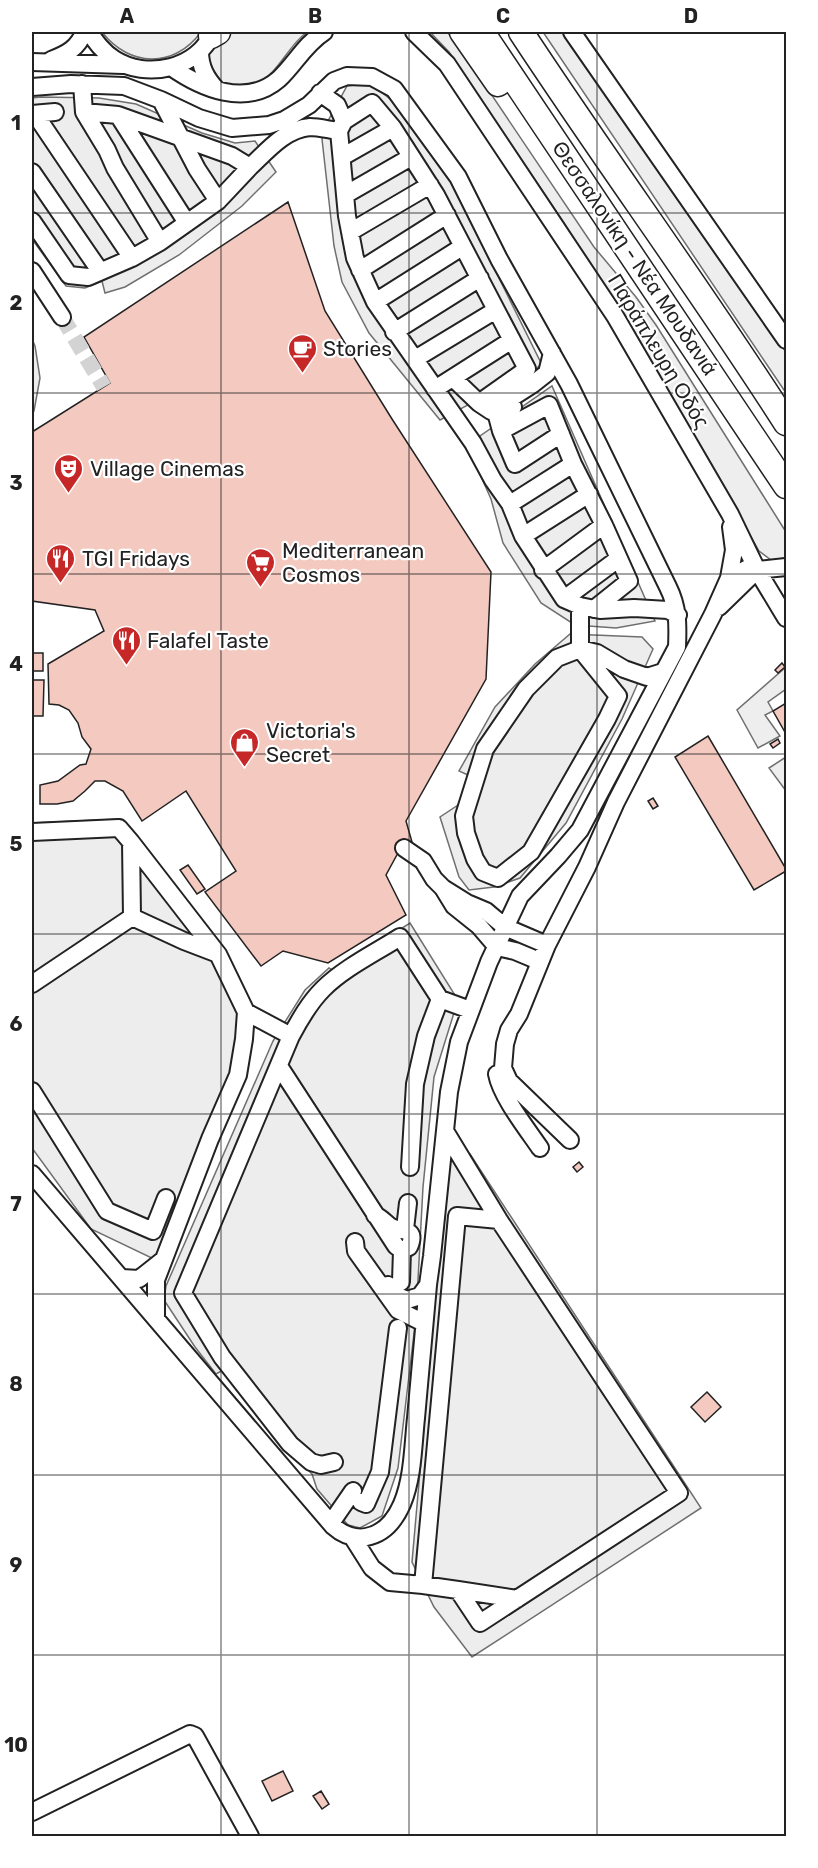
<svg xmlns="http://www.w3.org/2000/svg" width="818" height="1868" font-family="Rubik,sans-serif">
<rect width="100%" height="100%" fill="#fff"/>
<path fill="#eee" stroke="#6f6f6f" stroke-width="1.5" d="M102,32H201C174,69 129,67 102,32Z
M227,32H307C281,50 272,98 228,85C209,80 211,71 207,54Z
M430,32H447L456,42L594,247L636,297L656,325L786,532V558L771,560L759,551L676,405L564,223L449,52Z
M543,32H567L786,352V393Z
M786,667V689L768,702L773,711L765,715L780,736L758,748L737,710Z
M786,757V791L769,768Z"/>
<path fill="#ededed" stroke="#6f6f6f" stroke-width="1.5" d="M369,83L393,101L446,171L542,365L440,420L369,333L342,282L334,246L322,139L329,119L347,86Z
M41,97L99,98L136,104L202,133L235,143L255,141L276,172L242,206L179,255L125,287L105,293L102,281L85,288L66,286L32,239V98Z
M32,339L35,346L40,378L34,411L32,414Z
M552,386L655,621L616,628L575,625L541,603L503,543L491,499L467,445Z
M570,634L642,637L653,649L622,719L566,823L520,878L494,887L469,890L459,877L440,817L458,805L470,776L459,771L495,707L535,664Z
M121,819L229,964L243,1042L160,1262L91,1229L32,1148V823Z
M410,923L458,1000L434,1077L423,1187L416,1317L398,1468L382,1516L360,1528L348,1525L317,1489L312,1474L281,1444L248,1404L225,1369L216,1374L195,1347L164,1300L166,1286L273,1041L305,990L329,968L334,971Z
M448,1154H470L701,1508L472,1657L434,1607L412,1562Z"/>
<path fill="#f3c9c0" stroke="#222" stroke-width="1.5" d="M288,202L325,311L392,419L491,572L486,679L406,821L412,842L398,853L386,875L406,915L328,963L283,951L261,966L205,892L236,871L186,791L142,821L123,791L105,781H95L85,791L73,801L57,804H40V785L58,781L80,765L86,764L91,749L82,737L78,723L69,710L59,705L49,704L48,664L104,631L95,610L32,601V432L110,383L84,337Z
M32,653H43V671H32Z
M782,663L785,667L778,673L775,670Z
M32,680H44L43,716H32Z
M786,703V734L773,711Z
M708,736L786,869V871L754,890L675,757Z
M778,739L780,743L773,748L770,744Z
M653,798L658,806L653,809L648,801Z
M188,865L205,889L197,894L180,870Z
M579,1162L583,1167L577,1172L573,1167Z
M707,1392L721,1407L705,1422L691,1407Z
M283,1771L293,1791L272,1801L262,1781Z
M321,1791L329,1804L322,1809L313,1796Z"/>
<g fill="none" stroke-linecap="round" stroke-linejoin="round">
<path stroke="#d3d3d3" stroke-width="16" stroke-dasharray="16 8" stroke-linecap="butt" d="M62,317L104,387"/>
<defs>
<path id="minor" d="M89,32C96,42 103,52 114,59C146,80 198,69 213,32
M414,32L447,64L615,316L730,514L757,570L786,618
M572,32L786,340
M200,51C200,67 206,78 217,90
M51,60C67,54 78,48 84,32
M32,62L123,65
M171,67C201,88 246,108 279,79C295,64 305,44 324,32
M82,84L84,112L107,150L115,168L160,242
M32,87L71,84L124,86L161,100L199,118L232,128L269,125L284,120L309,105L334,81L347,76L372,77L394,89L458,177L499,259L569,384L668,587C678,607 678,624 677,647L580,830L558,856L520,896L489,962L459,1042L449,1092L432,1256L428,1285C424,1329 420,1373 416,1418C413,1446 413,1478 402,1504C395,1520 384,1534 366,1537C353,1539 343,1535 333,1526L32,1174
M320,93L337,105L344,121L339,131L347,216L355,258L375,302L473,443L493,480L510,504L523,536L564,599L580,606L600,610L634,608L668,610L678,615
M161,100L197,169L218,201
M32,114L55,112
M35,114L132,258
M118,115L187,223
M344,121L372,103L393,128
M342,157L393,128L436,195L527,369L479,403L491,411L533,384L547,373L552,353
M250,167C267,151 285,129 310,127C319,127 330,130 339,131
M32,172L100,271
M345,195L411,157
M32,221L69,275L88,277L132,258L160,242L218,201L250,167L232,156L118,115L84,112
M350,232L430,185
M360,270L447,215
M32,271L62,317
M375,302L462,247
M394,332L480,278
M415,359L496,310
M453,378L479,403
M435,389L512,340
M513,407L497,416L501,431L549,405L573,464L604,525L629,581L594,609
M501,431L515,464L561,434
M510,504L573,464
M523,536L589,494
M543,570L604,525
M729,578L734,550L731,527
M564,599L618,559
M580,606V649L618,696L607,719L531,852L498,878L483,872L475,859L466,833L464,816L485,749L526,689L557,658L580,649L597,653L624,669L647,677L663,672
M719,607L757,570
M32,832L119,828L131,842L132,917
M131,842L217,953
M404,848L423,861L434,879L443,888
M132,917L184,941L218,954L246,1012L244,1039L238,1075L210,1139L156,1280V1319
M539,961L515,951L497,947L479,926L454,906L443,888L467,903L486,911L505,927L547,945
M32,984L132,917
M246,1012L291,1036
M279,1066L396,1246L402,1250L409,1247C418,1227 401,1232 391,1227C385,1223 382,1218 375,1215
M497,1074C501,1096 527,1129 540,1148
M32,1091L107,1211L153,1231L166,1198
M570,1140L509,1081L503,1068L505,1044L509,1030L519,1014L547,945L587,867L616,802L713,614L729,578L748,568L757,570L786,567
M410,1167L415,1084L426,1036L440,999L470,1010
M405,1229L408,1203
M355,1242L356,1251L398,1310L424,1323
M122,1278L139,1279L163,1260
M401,1282L402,1250
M388,1285L395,1295L407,1300L420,1296L428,1285
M334,1462L321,1465L311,1462L290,1444L222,1357L183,1293L291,1036C300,1019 309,1003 323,989C344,968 375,953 400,937L440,999
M361,1502L366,1504L380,1472L398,1328
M331,1523L353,1491
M353,1538L372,1568L390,1582L423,1585L458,1590L480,1623L679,1493L499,1220L445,1131
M423,1585L457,1216L499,1220
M458,1590L517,1599
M32,1812L190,1734L195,1736L250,1836"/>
<path id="highway" d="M462,32L498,84
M482,32L786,486
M521,32C607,163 701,290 786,423
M211,36L218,32"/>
</defs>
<use href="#minor" stroke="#222" stroke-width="20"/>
<use href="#highway" stroke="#222" stroke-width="27"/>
<use href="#minor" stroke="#fff" stroke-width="16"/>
<use href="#highway" stroke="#fff" stroke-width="24"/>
</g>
<path fill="none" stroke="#222" stroke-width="1.5" stroke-opacity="0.55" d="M221,32V1836M409,32V1836M597,32V1836M32,213H786M32,393H786M32,574H786M32,754H786M32,934H786M32,1114H786M32,1294H786M32,1475H786M32,1655H786"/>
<defs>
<symbol id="cafe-pin" viewBox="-11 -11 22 30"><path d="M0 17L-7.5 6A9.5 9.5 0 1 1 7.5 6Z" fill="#c62828" stroke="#fff"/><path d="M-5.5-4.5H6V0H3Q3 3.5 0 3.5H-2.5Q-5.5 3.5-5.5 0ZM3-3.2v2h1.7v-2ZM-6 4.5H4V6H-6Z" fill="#fff"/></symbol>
<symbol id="theatre-pin" viewBox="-11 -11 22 30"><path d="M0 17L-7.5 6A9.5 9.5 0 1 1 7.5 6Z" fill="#c62828" stroke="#fff"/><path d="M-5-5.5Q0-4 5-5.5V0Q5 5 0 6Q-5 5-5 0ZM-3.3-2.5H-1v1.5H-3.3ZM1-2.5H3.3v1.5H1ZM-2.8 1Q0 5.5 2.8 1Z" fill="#fff"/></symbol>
<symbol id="restaurant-pin" viewBox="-11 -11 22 30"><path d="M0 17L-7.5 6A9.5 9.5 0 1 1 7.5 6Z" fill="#c62828" stroke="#fff"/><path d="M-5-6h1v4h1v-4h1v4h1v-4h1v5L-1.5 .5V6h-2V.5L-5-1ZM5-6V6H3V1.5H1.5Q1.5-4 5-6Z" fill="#fff"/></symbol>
<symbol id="supermarket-pin" viewBox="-11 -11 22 30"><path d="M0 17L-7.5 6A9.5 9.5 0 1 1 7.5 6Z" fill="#c62828" stroke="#fff"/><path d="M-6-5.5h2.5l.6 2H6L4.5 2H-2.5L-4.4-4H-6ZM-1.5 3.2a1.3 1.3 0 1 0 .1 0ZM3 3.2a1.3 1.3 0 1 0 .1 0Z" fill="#fff"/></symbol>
<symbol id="shop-pin" viewBox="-11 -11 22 30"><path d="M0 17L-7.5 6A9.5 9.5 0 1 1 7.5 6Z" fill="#c62828" stroke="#fff"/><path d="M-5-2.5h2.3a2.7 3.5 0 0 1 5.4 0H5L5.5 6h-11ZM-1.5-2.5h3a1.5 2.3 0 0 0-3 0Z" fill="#fff"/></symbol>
</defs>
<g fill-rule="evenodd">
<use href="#cafe-pin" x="286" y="332" width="33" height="45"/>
<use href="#theatre-pin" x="52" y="452" width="33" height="45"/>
<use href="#restaurant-pin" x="44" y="542" width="33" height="45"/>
<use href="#supermarket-pin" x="244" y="546" width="33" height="45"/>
<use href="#restaurant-pin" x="110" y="624" width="33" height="45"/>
<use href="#shop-pin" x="228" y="726" width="33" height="45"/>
</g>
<g text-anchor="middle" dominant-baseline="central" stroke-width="4.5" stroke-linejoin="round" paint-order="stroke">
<g font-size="21" fill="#222" stroke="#fff">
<text transform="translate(635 258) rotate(56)">Θεσσαλονίκη - Νέα Μουδανιά</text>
<text transform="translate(659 351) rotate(59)">Παράπλευρη Οδός</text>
</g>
<g font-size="21" fill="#222" stroke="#fff" text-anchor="start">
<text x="323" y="348">Stories</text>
<text x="90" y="468">Village Cinemas</text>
<text x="282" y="550">Mediterranean<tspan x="282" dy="24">Cosmos</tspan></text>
<text x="82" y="558">TGI Fridays</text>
<text x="147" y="640">Falafel Taste</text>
<text x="266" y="730">Victoria's<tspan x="266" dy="24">Secret</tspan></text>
</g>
</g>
<rect width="818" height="1868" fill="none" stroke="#ffffff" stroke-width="66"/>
<rect x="33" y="33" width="752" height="1802" fill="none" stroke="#222" stroke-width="2"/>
<g font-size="20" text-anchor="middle" font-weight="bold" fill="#222">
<text x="127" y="23">A</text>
<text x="315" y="23">B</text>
<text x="503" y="23">C</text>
<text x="691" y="23">D</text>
<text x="16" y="130">1</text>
<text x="16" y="310">2</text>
<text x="16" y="490">3</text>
<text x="16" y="671">4</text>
<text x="16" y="851">5</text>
<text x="16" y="1031">6</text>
<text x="16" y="1211">7</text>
<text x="16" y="1391">8</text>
<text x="16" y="1572">9</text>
<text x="16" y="1752">10</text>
</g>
</svg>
